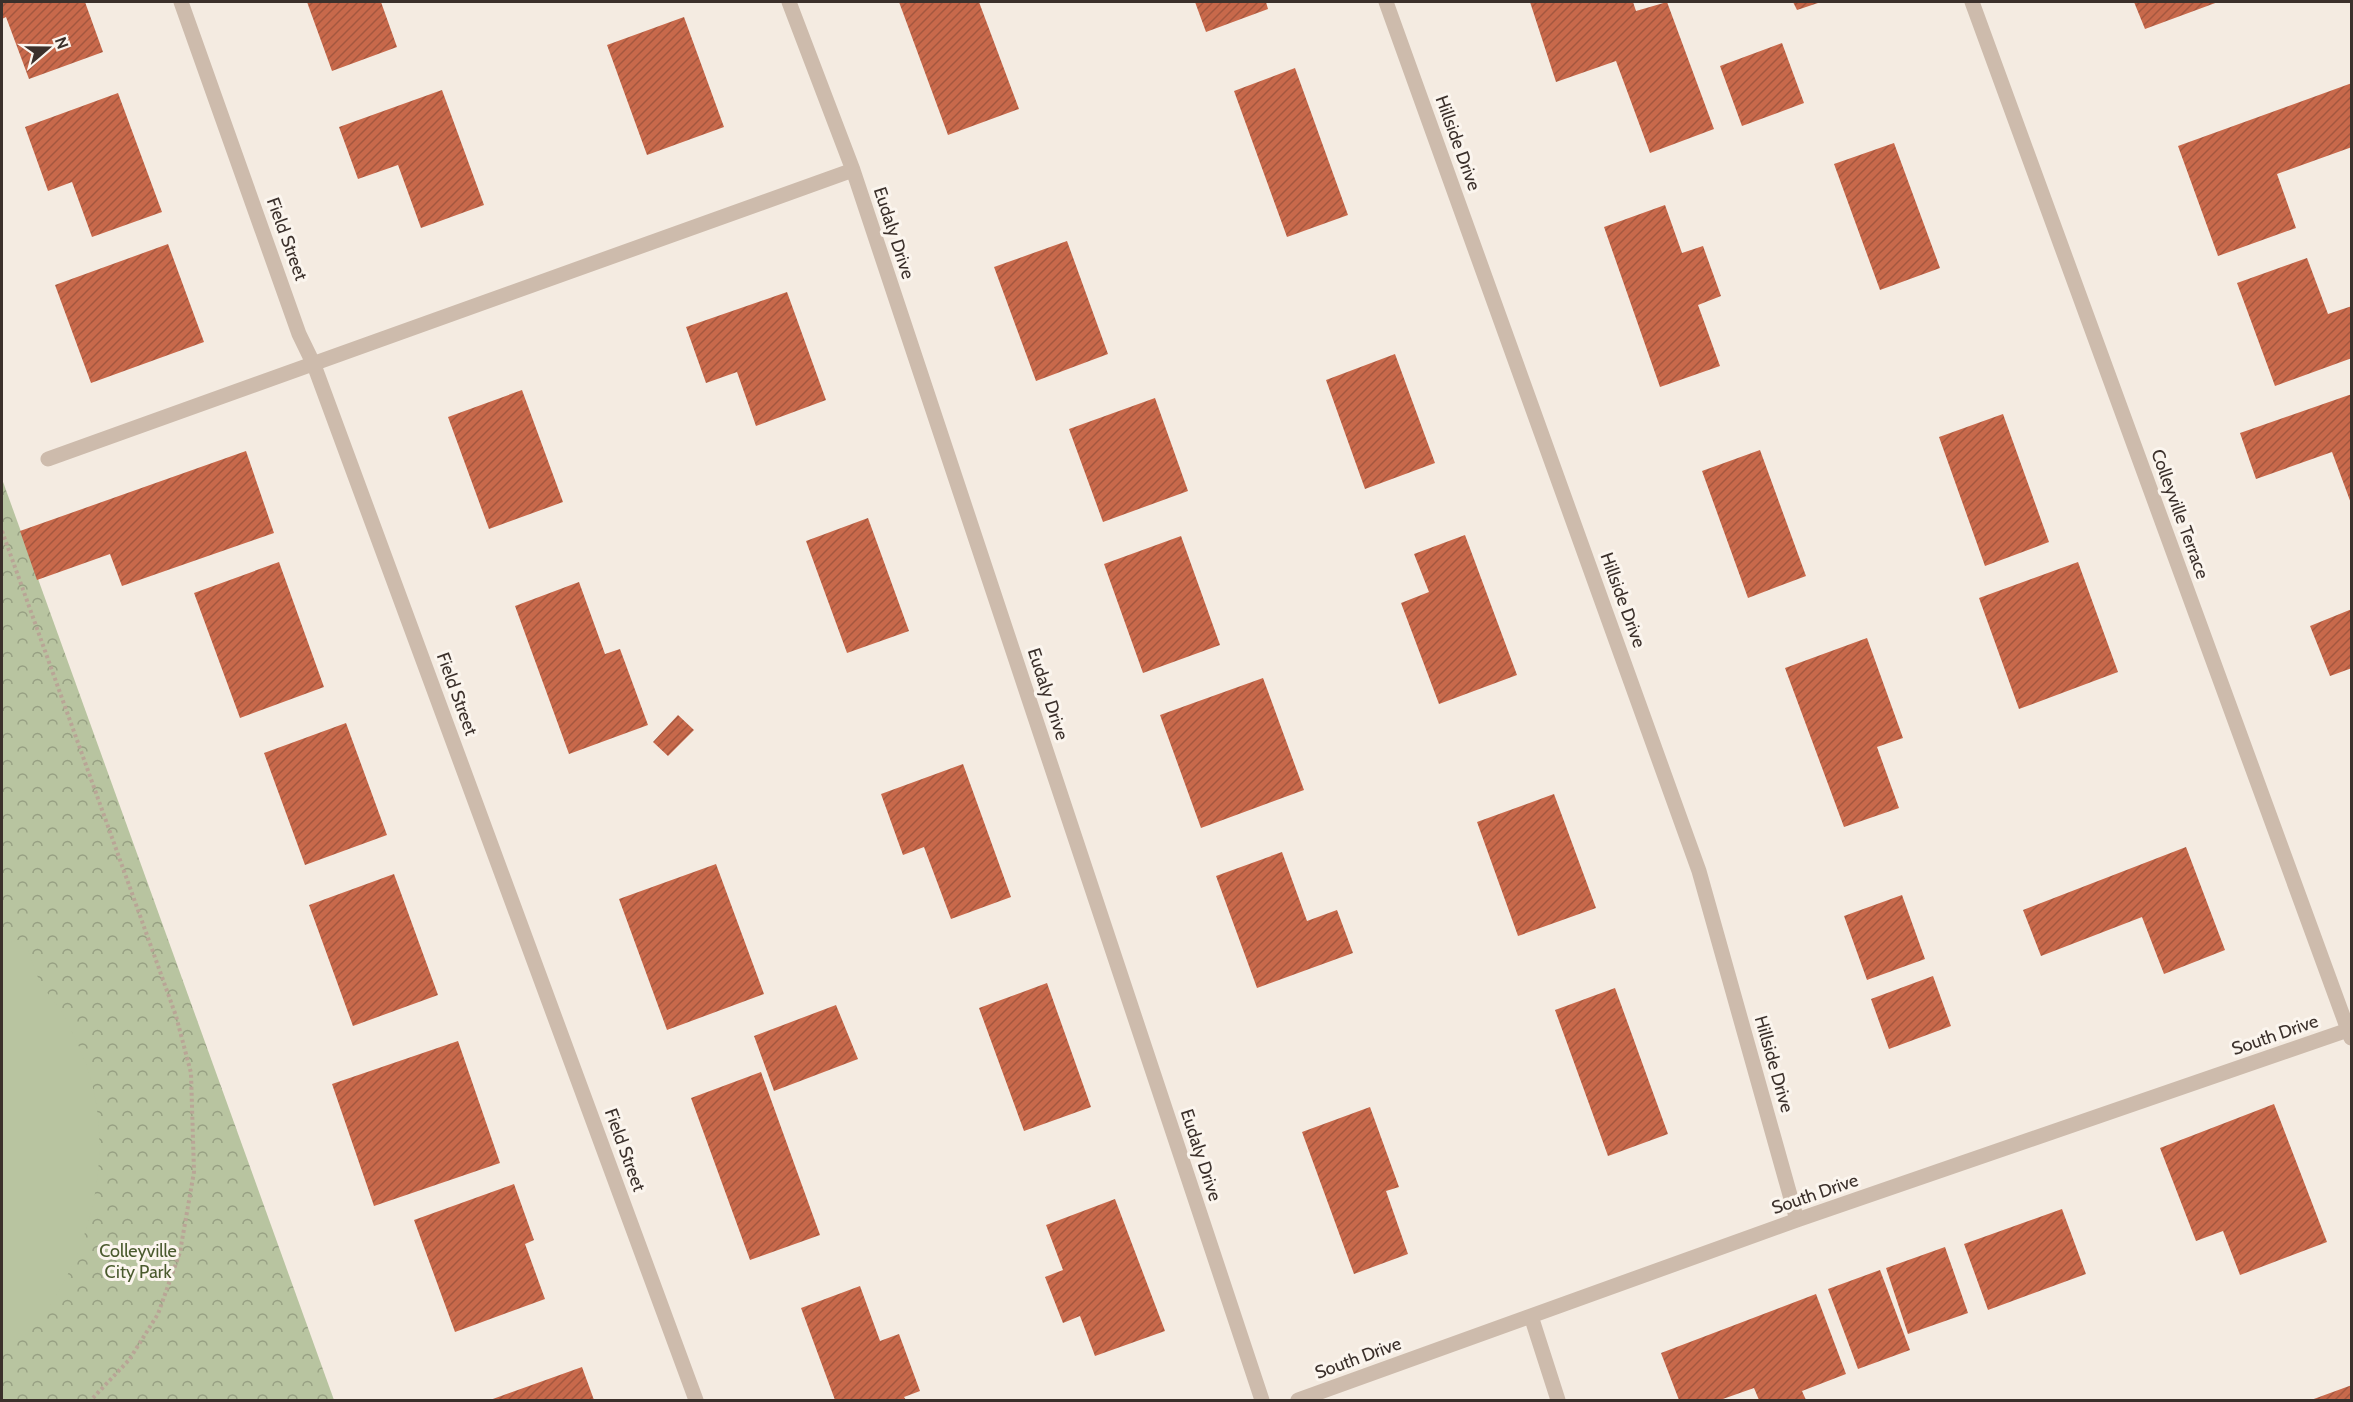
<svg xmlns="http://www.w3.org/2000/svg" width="2353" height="1402" font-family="Cabin,sans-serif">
<defs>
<pattern id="park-crowns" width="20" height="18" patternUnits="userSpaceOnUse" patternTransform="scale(1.5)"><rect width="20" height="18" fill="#b8c4a0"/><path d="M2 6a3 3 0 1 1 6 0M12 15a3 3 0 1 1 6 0" fill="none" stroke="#97a083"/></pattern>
<pattern id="building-hatch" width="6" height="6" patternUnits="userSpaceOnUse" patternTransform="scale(1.5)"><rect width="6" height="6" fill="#c8694b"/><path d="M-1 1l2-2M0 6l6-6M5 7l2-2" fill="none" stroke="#a4573f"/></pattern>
</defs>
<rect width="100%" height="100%" fill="#f4ebe1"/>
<path fill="url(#park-crowns)" d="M2,479L334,1400H2Z"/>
<path fill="#b8c4a0" d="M24,938C30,953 34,972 42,985C47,994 55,1002 61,1011C71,1027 79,1046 86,1064C115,1146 95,1241 46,1311C34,1328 17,1342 2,1356V945Z"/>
<path fill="url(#building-hatch)" d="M2,2H85L103,52L29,79L6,17L2,19Z
M307,2H381L397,47L332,71Z
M899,2H979L1019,109L948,135Z
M1195,2H1266L1268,9L1206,32Z
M1530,2H1633L1636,11L1667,2L1714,129L1650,153L1616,61L1556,82Z
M1793,2H1821L1797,10Z
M2134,2H2218L2145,29Z
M684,17L724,127L647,155L607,45Z
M1782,43L1804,103L1742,126L1720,66Z
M1295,68L1348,215L1287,237L1234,91Z
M2352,83V147L2277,174L2296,228L2218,256L2178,146Z
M442,90L484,205L421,228L398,165L358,179L339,127Z
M118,93L162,212L92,237L72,182L48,191L25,127Z
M1894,143L1940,268L1880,290L1834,164Z
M1665,205L1682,253L1703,246L1721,296L1698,305L1720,366L1660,387L1604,227Z
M1067,241L1108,354L1036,381L994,267Z
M168,244L204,342L91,383L55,285Z
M2307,258L2328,314L2352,306V358L2275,386L2237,283Z
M787,292L826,400L756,426L737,372L706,383L686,327Z
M1395,354L1435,463L1365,489L1326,380Z
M522,390L563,502L489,529L448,417Z
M2352,394V506L2332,452L2256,479L2240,433Z
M1155,398L1188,491L1103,522L1069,429Z
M2003,414L2049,542L1985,566L1939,437Z
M1760,450L1806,576L1748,598L1702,471Z
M246,451L274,533L122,586L110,554L37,580L20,531Z
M868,518L909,631L847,653L806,541Z
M1465,535L1517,675L1439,704L1401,603L1429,592L1414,554Z
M1181,536L1220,645L1143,673L1104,564Z
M279,562L324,687L240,718L194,593Z
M2078,562L2118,672L2019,709L1979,598Z
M579,582L605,654L620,649L648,725L569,754L515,606Z
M2352,609V668L2330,676L2310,626Z
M1867,638L1903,738L1877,747L1899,808L1844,827L1785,668Z
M1263,678L1304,790L1201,828L1160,715Z
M678,715L694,730L668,756L653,742Z
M346,723L387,835L305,865L264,753Z
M963,764L1011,897L951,919L924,847L903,855L881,794Z
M1554,794L1596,908L1518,936L1477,822Z
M2186,847L2225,950L2164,974L2142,917L2041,956L2023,910Z
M1282,852L1307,921L1337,910L1353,953L1257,988L1216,876Z
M716,864L764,994L667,1030L619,899Z
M394,874L438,995L353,1026L309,905Z
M1902,895L1925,959L1867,980L1844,916Z
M1933,976L1951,1026L1889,1049L1871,999Z
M1047,983L1091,1107L1024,1131L979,1008Z
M1615,988L1668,1134L1608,1156L1555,1010Z
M836,1005L858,1059L774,1091L754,1036Z
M458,1041L500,1163L374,1206L332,1084Z
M761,1072L820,1235L750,1260L691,1098Z
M2274,1104L2327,1242L2240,1275L2223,1231L2196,1241L2160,1148Z
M1370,1107L1399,1187L1386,1191L1408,1254L1354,1274L1302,1132Z
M514,1184L534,1240L525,1244L545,1299L455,1332L414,1220Z
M1115,1199L1165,1331L1095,1356L1080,1316L1063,1323L1045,1277L1063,1270L1046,1225Z
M2062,1209L2086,1274L1988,1310L1964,1244Z
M1945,1247L1968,1313L1908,1334L1886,1268Z
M1880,1270L1910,1350L1858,1369L1828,1289Z
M860,1286L880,1341L899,1334L920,1391L904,1397L906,1400H835L801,1308Z
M1816,1294L1846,1374L1802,1391L1806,1400H1759L1754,1388L1720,1400H1679L1661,1353Z
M582,1367L594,1400H490Z
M2352,1385V1400H2311Z"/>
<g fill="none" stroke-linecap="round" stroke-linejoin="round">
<path stroke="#b9a596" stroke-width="4" stroke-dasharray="3 3" stroke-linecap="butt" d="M2,531L176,1016L191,1073L194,1172L180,1252L158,1314L129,1360L91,1400"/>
<path stroke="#cdbbac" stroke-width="15" d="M181,2L299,334L314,365L696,1400
M789,2L853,170L1262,1400
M1386,2L1699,871L1797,1220
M1972,2L2351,1038
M48,459L853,170
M1531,1316L1558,1400
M1298,1400L1797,1220L2348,1030"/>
</g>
<g text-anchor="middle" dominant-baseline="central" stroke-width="6" stroke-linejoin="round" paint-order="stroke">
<g font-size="18" fill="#3b302b" stroke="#fbf5ee">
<text transform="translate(1458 143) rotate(70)">Hillside Drive</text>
<text transform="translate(894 233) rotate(72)">Eudaly Drive</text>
<text transform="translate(287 239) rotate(70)">Field Street</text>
<text transform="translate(2180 514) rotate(70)">Colleyville Terrace</text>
<text transform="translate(1623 600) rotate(70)">Hillside Drive</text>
<text transform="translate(457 694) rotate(70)">Field Street</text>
<text transform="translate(1048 694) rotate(72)">Eudaly Drive</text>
<text transform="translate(2275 1035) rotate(-19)">South Drive</text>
<text transform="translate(1774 1064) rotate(74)">Hillside Drive</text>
<text transform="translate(625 1150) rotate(70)">Field Street</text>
<text transform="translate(1201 1155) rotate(72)">Eudaly Drive</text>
<text transform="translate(1815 1194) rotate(-19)">South Drive</text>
<text transform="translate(1358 1358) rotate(-20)">South Drive</text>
</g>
<g font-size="18" fill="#4a5a2e" stroke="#fbf5ee">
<text x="138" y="1251">Colleyville<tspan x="138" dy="21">City Park</tspan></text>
</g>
</g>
<rect width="2353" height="1402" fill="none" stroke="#3b302b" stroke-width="6"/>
<g transform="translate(48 48) rotate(70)" stroke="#fbf5ee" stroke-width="4.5" paint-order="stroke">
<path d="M0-4.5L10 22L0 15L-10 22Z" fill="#3b302b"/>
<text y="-9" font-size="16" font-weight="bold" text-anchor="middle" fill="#3b302b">N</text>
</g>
</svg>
